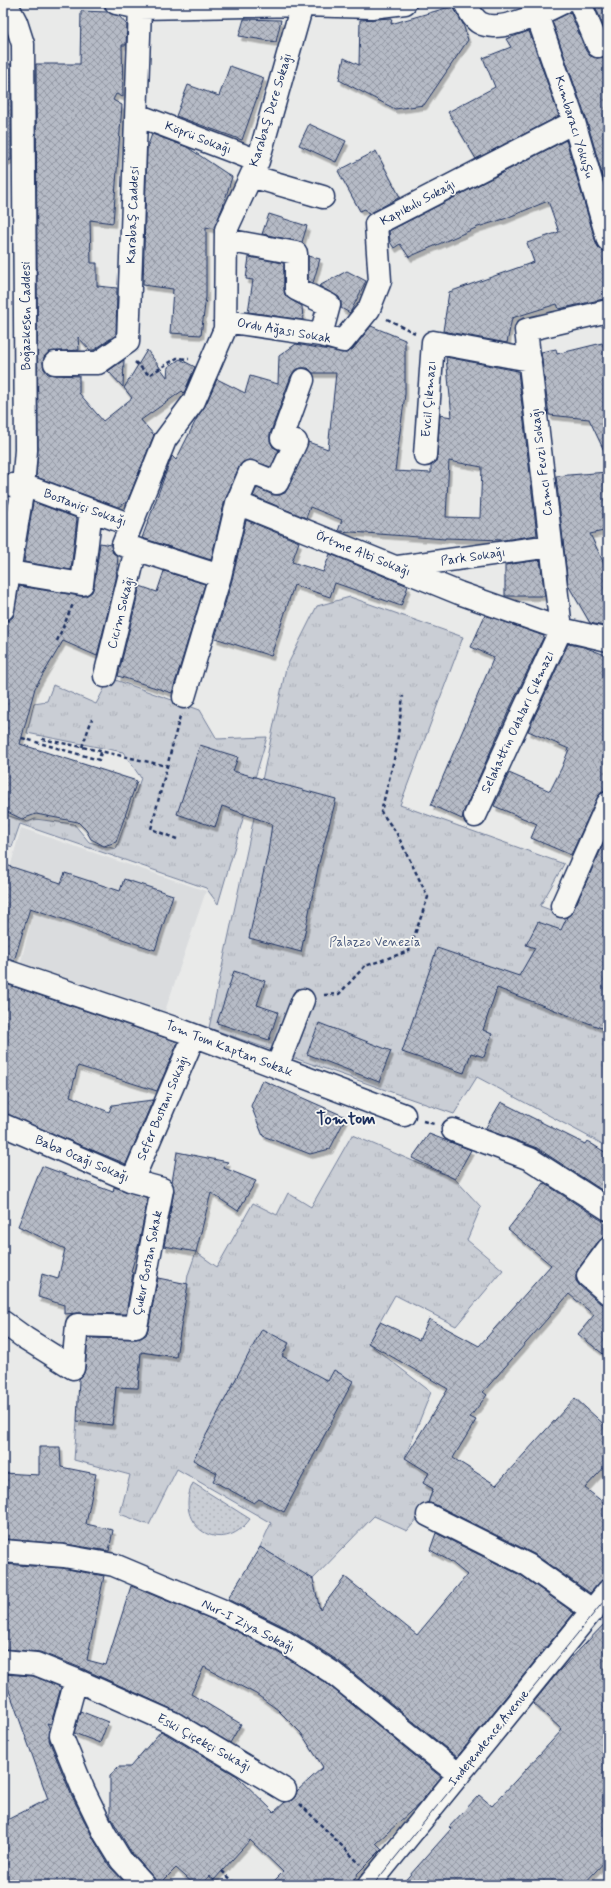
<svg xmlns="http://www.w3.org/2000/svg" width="611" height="1888" font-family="Mynerve,sans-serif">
<defs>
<pattern id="grass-dots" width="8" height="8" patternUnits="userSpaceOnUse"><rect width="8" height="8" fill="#caced5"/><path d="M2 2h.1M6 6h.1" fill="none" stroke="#adb1b9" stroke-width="1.8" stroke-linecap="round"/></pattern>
<pattern id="park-tufts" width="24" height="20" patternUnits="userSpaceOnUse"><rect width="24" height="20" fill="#caced5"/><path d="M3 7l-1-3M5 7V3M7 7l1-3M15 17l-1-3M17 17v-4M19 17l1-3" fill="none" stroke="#adb1b9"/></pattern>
<pattern id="building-cross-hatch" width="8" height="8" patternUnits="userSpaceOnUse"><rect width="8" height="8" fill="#b6bbc6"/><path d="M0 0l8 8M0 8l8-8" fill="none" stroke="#9398a4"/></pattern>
<filter id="shadow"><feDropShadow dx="2.5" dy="4.5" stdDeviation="0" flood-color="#0004"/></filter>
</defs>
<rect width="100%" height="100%" fill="#e9eae9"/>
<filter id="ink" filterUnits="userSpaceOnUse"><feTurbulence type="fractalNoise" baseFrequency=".025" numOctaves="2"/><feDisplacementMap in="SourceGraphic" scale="8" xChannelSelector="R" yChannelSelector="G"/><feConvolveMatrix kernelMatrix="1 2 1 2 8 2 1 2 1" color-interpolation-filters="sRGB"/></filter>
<g filter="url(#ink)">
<path fill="#dadcde" d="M21,828L206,891L165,1011L20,965L32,918L3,905V893Z"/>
<path fill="url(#grass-dots)" stroke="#727e9a" d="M193,1483L250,1519C222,1558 172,1526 193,1483Z"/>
<path fill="url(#park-tufts)" stroke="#727e9a" d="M350,597L463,637L400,805L564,864L540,906L608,932V1147L477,1077L454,1114L209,1028L286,668L317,606Z
M110,678L200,710L217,739L267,737L218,904L206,888L20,824L12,847L3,844V825L6,815L28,822L35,819L74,824L89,842L116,849L141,778L123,752L27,733L34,703L47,701L53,685L96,704Z
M352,1135L455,1179L481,1207L467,1240L503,1270L456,1326L395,1295L368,1343L431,1392L405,1457L429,1473L423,1483L433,1489L425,1510L407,1531L374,1516L313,1579L260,1547L271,1523L177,1469L149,1525L120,1514L130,1475L74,1460L77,1421L112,1425L116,1387L138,1388L141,1352L176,1357L188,1275L196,1252L217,1267L253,1203L277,1215L288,1193L311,1207Z"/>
<path fill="url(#building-cross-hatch)" stroke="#1b2f5e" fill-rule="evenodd" filter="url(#shadow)" d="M594,3H608V38Z
M453,6L463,24L468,40L424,105L395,109L339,80L344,58L359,65L360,20L392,18L391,24Z
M81,11L108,12L119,16L127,25L126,45H122L123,97L116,94L113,100L122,105L113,223L90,220L91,263H97V286L117,288L116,335L94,350H90L78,337L79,350L49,352L44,357L43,363L44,369L48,374L55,375L79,376V393L103,421L132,398L124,388L147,350L167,377L168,367L180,359L195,367L184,393L182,391L141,420L154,435L127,502L118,507L36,477L38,450L36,64H80Z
M570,12L586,51L590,56L597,58L603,57L608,53V195L586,118L552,21Z
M244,19L281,20L276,42L239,36Z
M529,31L559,116L476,159L448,112L495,87L483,58L511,47L506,39Z
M3,64H11V160L3,161Z
M230,66L264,78L242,140L176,116L188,85L219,96Z
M309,124L346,141L336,162L299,145Z
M152,134L187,147L232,177L223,206L214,229L206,227V297L201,335L170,333L173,289L143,285L147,148Z
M566,140L596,243L600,249L608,252V298L559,309L557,304L512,318L507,343L443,331L449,292L534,262L527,243L559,232L548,201L504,219L478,227L409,257L400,244L394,248L390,242L389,231Z
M376,151L400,197L369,214L365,209L360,211L338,171Z
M269,214L307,226L302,242L262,234Z
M308,256L320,259L313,283L308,281Z
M249,257L284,263V289L285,295L291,300L302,306L303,320L248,312L253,280L246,279Z
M347,271L366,281L350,313L341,308V302L339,297L319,286Z
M371,326L405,340V394L395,471L431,473V466L436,462L437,456L440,415L452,417L446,357L518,371L537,535L504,540L445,538V539L339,531H338L342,520L310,507L306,518L253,496L257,488L273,495H279L285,493L288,488L308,442L328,449L336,373H313L308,368H301L295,370L291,376L270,434V441L273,447L279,450L271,467L249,460L243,462L239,467L225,500L211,560L142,538L172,456L176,460L198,416L205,406L217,379L245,393L250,376L278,384L279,356L296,344L346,353L353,349ZM449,461L482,467L480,518L446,517Z
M602,343L608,357V459L589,419L549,415L541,352L556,349L557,354Z
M124,360L123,387L108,371Z
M608,472V530L590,534L608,572V627L590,623L568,585L556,476Z
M33,502L77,518L71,570L24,562Z
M246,520L299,542L292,562L323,572L330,554L408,586L401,606L335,583L330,597L294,585L271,656L215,638L232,580Z
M100,543L111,545L113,553L118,556L116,579L97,656L63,641L35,688L20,744L137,781L116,842L104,846L91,839L86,830L78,822L36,814L22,819L3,810V621H8L13,617L19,586L80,596H86L92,592L94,586Z
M540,560L545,596H505V565Z
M164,571L205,584L172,693L118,676L140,586L157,592Z
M485,615L544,636L504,721L464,811L462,819L431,805L494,657L471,647Z
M568,644L584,647L608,656V791L601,793L597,798L571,855L531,838L537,824L494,806L509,773L550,791L562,767L569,749L528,731Z
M200,745L238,757L233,771L336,799L319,863L301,952L249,938L268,852L272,824L222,806L215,827L177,814Z
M608,834V1020L604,1029L497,988L483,1030L492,1034L484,1057L471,1053L464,1073L402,1052L437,948L519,976L535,948L526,945L538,922L561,930L567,917L573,911Z
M3,864L61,883L65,873L120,891L124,879L173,895L155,950L30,908L14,961L3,958Z
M234,971L265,981L257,1005L278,1012L269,1040L217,1023Z
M3,983L178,1042L157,1091L78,1066L70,1096L109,1112L112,1105L153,1100L126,1164L3,1113Z
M319,1023L391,1051L379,1082L307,1054Z
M262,1080L346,1117L330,1149L310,1154L263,1136L251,1106Z
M501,1102L585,1144L587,1141L608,1154V1194L537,1148L485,1129Z
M429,1134L471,1150L455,1179L412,1158Z
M177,1152L228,1162L224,1168L256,1181L238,1211L211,1193L196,1252L164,1246L174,1191L172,1182Z
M42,1166L113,1192L114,1187L148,1198L139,1243L131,1272L133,1273L126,1314L77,1313L64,1314V1305L38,1297L42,1274L58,1279L65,1249L18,1226Z
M544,1183L601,1220L608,1221V1237L603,1238L598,1242L578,1269L576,1275V1281L580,1286L600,1303L608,1305V1358L578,1334L594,1315L569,1294L483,1392L487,1395L470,1417L476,1420L453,1458L496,1485L575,1398L608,1428V1463L585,1488L608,1506V1573L590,1593L534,1554L434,1504L428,1503L433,1489L423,1483L429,1473L405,1458L448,1389L368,1343L380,1322L419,1340L429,1319L479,1346L551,1265L508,1229Z
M158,1278L188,1284L176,1357L141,1352L138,1388L116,1387L112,1425L77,1421L79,1379L83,1375L85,1369L88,1338L136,1339L146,1335L148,1329Z
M262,1329L289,1343L282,1356L328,1381L334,1370L353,1381L284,1512L259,1499L254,1503L213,1481L217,1473L193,1460Z
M39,1447H60L61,1467L96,1474L86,1524L113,1530L109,1551L65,1544L3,1539V1473L39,1475Z
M436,1533L522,1576L574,1613L457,1757L340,1662L287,1628L228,1599L260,1547L313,1579L320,1610L345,1577L417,1635L467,1575L450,1561L430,1550Z
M3,1564L62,1568L104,1576L87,1660L106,1665L131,1586L216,1621L274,1650L326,1683L441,1777L420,1803L376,1843L382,1849L357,1874L358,1876L349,1885H270L283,1872L250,1840L214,1880L209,1876L201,1885H195L176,1868L159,1885H156L153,1877L131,1852L110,1816V1776L118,1767H130L161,1731L237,1776L274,1812L285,1802L291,1801L295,1797L297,1791L323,1767L301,1733L278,1710L256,1694L204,1667L191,1694L241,1724L230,1743L178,1712L81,1668L40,1652L3,1649Z
M608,1620V1858L583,1885H401L451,1829L449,1827L479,1795L492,1806L562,1730L533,1703L558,1672Z
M3,1674L33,1676L61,1687L51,1724L47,1723L50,1729L49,1740L71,1794L94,1840L110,1867L127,1885H26V1881L3,1882V1822L48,1799Z
M80,1711L108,1722L100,1743L74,1733Z"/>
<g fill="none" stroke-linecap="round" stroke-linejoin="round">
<defs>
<path id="minor" d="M116,3L140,8L302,5L372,7L405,3
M465,3C469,10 473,19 480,23C500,34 544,12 562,3
M580,3L598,46
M537,15L574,122L608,240
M137,115L258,161
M251,176L323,197
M226,240L296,253V289L329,305L321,335
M608,311L526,330L561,629L608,640
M225,321L321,335L343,341L369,309L380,281L376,224L574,122
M55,363H98L128,342L140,8
M425,455L433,342L530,360
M12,485L34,489L131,525L123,545L220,576
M237,503L250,472L277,483L296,442L282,438L303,380
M131,525L165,440L194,401L225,329L226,230L258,161L302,5
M398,567L551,546
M10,572L82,584L91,510
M105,676L136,549
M184,697L220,576L237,503L459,593L561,629L475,816
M562,906L608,803
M3,970L180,1030L404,1115
M277,1067L303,1000
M3,1125L132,1181L162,1189L136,1327L77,1325L73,1368L25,1338L3,1322
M453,1130L530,1159L608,1209
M132,1181L194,1036
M608,1249L588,1276L608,1293
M428,1515L528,1565L593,1611
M3,1551L64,1556L114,1565L221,1610L280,1639L333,1673L459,1775
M3,1661L36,1664L76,1680L173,1723L285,1790
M76,1680L61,1735L83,1789L105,1834L121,1860L144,1885
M369,1885L608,1591"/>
<path id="major" d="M3,609L23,487L26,450L23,44L16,22L6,3"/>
</defs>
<use href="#minor" stroke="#1b2f5e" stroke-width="25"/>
<use href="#major" stroke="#1b2f5e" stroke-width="25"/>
<path stroke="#1b2f5e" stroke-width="2.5" stroke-dasharray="4 3" stroke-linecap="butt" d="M387,319L415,333
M135,362L149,375L177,358L189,359
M57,641L73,604
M22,738L99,760L101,752
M42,739L82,747L167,766
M82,747L92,719
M177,839L151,829L180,716
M324,995L339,994L365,966L409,951L428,897L396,832L381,812L396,751L403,696
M423,1121L434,1124
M604,1412L608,1408
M300,1804L360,1864
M222,1871L237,1885"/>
<use href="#minor" stroke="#f6f6f2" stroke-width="22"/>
<use href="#major" stroke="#f6f6f2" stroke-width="22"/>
<path stroke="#1b2f5e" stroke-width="1" d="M373,1885L608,1596"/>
</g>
</g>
<g text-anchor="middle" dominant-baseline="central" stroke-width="3.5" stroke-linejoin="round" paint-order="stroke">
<g font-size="13" fill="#1b2f5e" stroke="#f6f6f2">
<text transform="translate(271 110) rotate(-73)">Karabaş Dere Sokağı</text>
<text transform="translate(574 127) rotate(73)">Kumbaracı Yokuşu</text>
<text transform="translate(198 138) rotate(21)">Köprü Sokağı</text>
<text transform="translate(418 203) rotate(-28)">Kapıkulu Sokağı</text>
<text transform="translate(133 215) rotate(-88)">Karabaş Caddesi</text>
<text transform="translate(26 316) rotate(-90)">Boğazkesen Caddesi</text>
<text transform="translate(284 331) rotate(10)">Ordu Ağası Sokak</text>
<text transform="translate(429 399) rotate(-86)">Evcil Çıkmazı</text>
<text transform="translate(542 462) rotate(-97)">Camcı Fevzi Sokağı</text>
<text transform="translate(85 508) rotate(20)">Bostaniçi Sokağı</text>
<text transform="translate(363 554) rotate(22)">Örtme Alti Sokağı</text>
<text transform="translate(473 557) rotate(-8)">Park Sokağı</text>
<text transform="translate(121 613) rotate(-76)">Cicim Sokaği</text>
<text transform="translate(518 722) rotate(-65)">Selahattin Odaları Çıkmazı</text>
<text transform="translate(229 1049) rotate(21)">Tom Tom Kaptan Sokak</text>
<text transform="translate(163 1108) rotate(-67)">Sefer Bostanı Sokağı</text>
<text transform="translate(82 1159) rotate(23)">Baba Ocağı Sokağı</text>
<text transform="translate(148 1263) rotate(-79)">Çukur Bostan Sokak</text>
<text transform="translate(248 1626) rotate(27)">Nur-I Ziya Sokağı</text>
<text transform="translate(489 1738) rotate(-51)">Independence Avenue</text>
<text transform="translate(204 1743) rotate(29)">Eski Çiçekçi Sokağı</text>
</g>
<g font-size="13" fill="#47577c" stroke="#f6f6f2">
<text x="375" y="942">Palazzo Venezia</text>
</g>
<g font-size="17" font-weight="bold" fill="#1b2f5e" stroke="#f6f6f2">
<text x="346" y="1119">Tomtom</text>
</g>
</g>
<rect width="611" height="1888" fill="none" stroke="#f6f6f2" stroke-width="16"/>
<rect x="8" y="8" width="595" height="1872" fill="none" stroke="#1b2f5e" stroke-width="1.5" filter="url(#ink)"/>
</svg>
